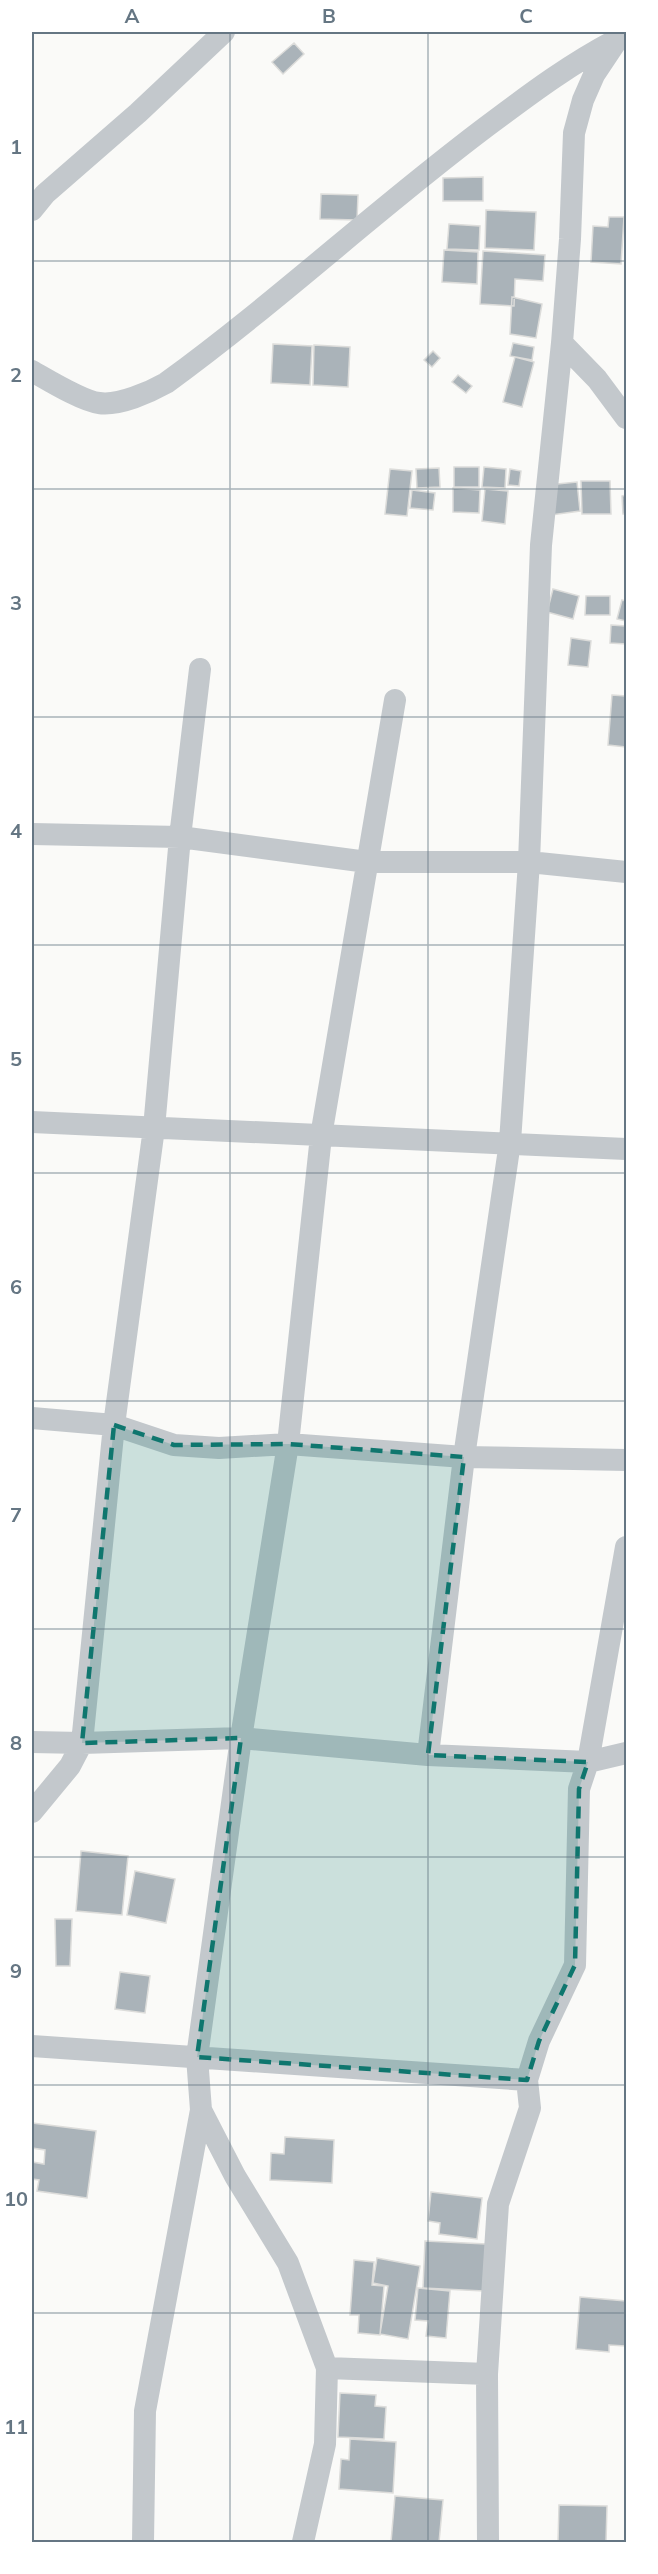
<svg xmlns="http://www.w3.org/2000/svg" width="658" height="2574" font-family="Mulish,sans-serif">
<rect width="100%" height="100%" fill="#fafaf8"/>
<path fill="#aab3b9" stroke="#dcdcda" stroke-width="1.5" d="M294,43L304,54L283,74L272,62Z
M483,177V201H443V178Z
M321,194L358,195L357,220L320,219Z
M486,210L536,212L534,250L485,248Z
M609,217H624L621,264L591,262L593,226L608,227Z
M449,224L480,226L479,250L447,249Z
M444,250L478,252L477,284L442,282Z
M483,251L545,255L543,281L515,279L514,306L480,304Z
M512,297L542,304L536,338L510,334Z
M513,343L534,347L532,360L510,356Z
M273,344L312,346L310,385L271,383Z
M314,345L350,347L348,387L313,385Z
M433,351L440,358L432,367L424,360Z
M515,357L534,362L522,407L503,402Z
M458,375L472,386L466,393L452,382Z
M454,467H479V487H454Z
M484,467L506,469L505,488L482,487Z
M439,468L440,487L417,488L416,469Z
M390,469L412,471L407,516L385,514Z
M510,469L521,471L519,486L508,485Z
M581,481H610L611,514H582Z
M577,482L580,511L551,515L547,485Z
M453,488L480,490L479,513L453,512Z
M485,489L508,491L505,524L482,521Z
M412,490L435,493L433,510L410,508Z
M626,495V514H623L622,496Z
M553,589L579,596L573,619L547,612Z
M586,596H610V615H585Z
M622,600L626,601V621L617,619Z
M611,625L626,626V644L610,643Z
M571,638L591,641L588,667L568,665Z
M612,695L626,696V747L608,745Z
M81,1851L128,1856L122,1915L76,1911Z
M135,1871L175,1879L166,1923L127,1915Z
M55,1919H72L70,1966H56Z
M120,1972L150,1976L145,2013L115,2009Z
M32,2123L96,2131L87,2198L37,2191L39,2180L32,2179V2162L44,2164L45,2150L32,2148Z
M285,2137L334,2140L332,2183L270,2180L271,2153L284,2154Z
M431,2192L482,2198L477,2239L439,2234L440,2223L428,2221Z
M425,2241L486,2244L484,2291L423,2288Z
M377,2258L420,2266L408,2339L380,2334L388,2286L373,2283Z
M354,2260L374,2262L372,2285L384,2286L380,2335L358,2333L359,2315H350Z
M418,2288L450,2291L446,2338L426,2336L428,2321L415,2320Z
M580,2297L626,2301V2346L609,2345V2352L576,2349Z
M340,2393L376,2395L375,2406L386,2407L384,2439L338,2437Z
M350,2439L396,2442L393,2493L339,2489L341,2459L349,2460Z
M395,2496L443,2500L439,2542H391Z
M559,2505L607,2506L606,2542H558Z"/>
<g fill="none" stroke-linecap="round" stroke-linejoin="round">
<path stroke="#c3c8cc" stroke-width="22" d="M32,210L45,194L138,113L224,32
M562,343L597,379L626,418
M32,371C48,380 82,401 99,403C119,406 150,392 166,383C280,300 382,204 494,121C534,91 572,63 616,40
M32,834L180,837L367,862H529L626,872
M32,1122L626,1149
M32,1418L114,1425L174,1445L219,1448L288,1444L464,1457L626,1460
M32,1742L82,1743L241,1738L428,1755L588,1762L626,1753
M428,1755L464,1457L510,1142L529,862L541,545L562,343L570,239L574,133L583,100L594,75L618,39L626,36
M32,1812L70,1766L82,1743L114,1425L154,1128L180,837L200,669
M32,2046L527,2080
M327,2368L487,2374
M143,2542L145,2411L201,2110
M303,2542L325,2444L327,2368L288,2263L235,2176L201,2110L197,2057L241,1738L288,1444L321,1136L395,700
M488,2542L487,2374L498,2204L530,2108L527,2080L539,2041L575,1965L579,1789L588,1762L626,1547"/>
</g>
<path fill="#0f766e" fill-opacity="0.2" stroke="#0f766e" stroke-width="4.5" stroke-dasharray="12 8" stroke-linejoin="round" d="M114,1425L174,1445L288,1444L464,1457L428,1755L588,1762L579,1789L575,1965L539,2041L527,2080L197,2057L241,1738L82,1743Z"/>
<path fill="none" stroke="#657683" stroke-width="1.5" stroke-opacity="0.55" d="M230,32V2542M428,32V2542M32,261H626M32,489H626M32,717H626M32,945H626M32,1173H626M32,1401H626M32,1629H626M32,1857H626M32,2085H626M32,2313H626"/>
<rect width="658" height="2574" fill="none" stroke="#ffffff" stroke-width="66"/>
<rect x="33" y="33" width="592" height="2508" fill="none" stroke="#657683" stroke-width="2"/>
<g font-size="20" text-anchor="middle" font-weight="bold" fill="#657683">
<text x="132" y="23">A</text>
<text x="329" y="23">B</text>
<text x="526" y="23">C</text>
<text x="16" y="154">1</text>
<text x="16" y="382">2</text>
<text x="16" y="610">3</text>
<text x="16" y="838">4</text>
<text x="16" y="1066">5</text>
<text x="16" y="1294">6</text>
<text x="16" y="1522">7</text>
<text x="16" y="1750">8</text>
<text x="16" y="1978">9</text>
<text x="16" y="2206">10</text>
<text x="16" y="2434">11</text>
</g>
</svg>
